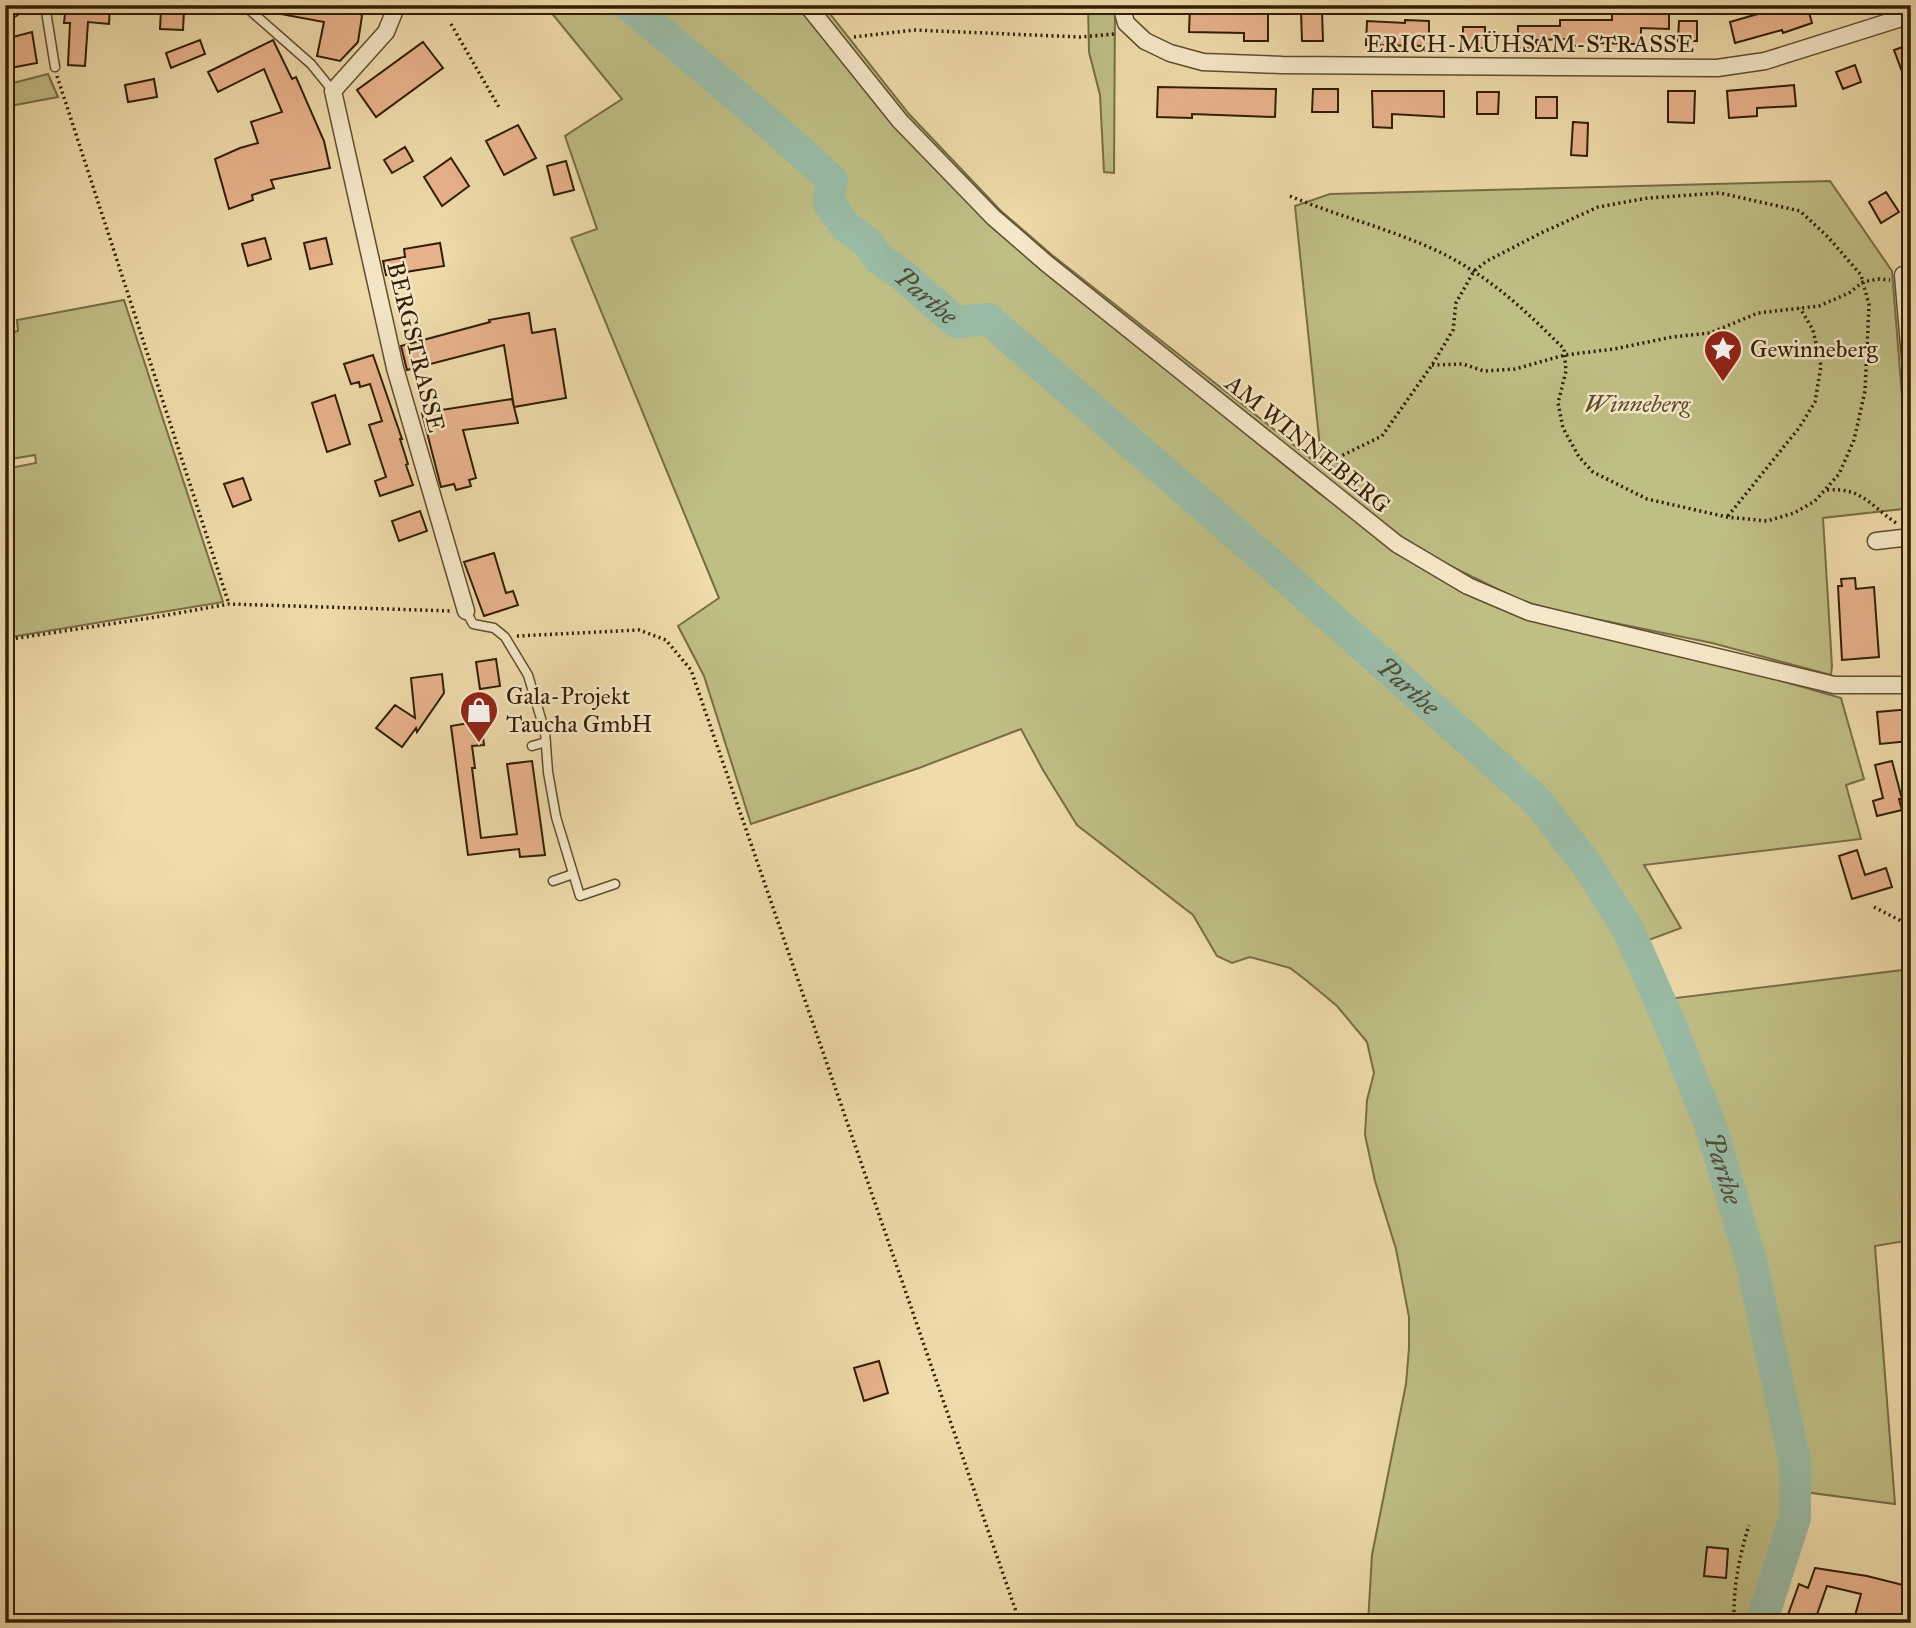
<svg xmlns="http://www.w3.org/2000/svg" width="1916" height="1628" font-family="'IM FELL Great Primer',serif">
<rect width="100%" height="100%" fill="#efdbab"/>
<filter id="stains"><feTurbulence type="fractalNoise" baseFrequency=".00286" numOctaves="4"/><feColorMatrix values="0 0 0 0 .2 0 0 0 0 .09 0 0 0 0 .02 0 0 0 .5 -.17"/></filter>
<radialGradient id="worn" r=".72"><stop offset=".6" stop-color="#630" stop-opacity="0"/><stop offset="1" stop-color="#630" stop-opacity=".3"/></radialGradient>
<path fill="#bfbe85" stroke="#786e44" stroke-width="2" d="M545,5H614L683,61L723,84L639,5H798L846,66L1039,266L1319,493L1455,587L1841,698L1864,779L1846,785L1861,839L1644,865L1681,928L1635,945L1660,1000L1911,969V1240L1875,1246L1895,1504L1796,1491C1795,1537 1776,1580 1761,1623H1368L1372,1555L1406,1384L1409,1348V1317L1396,1249L1375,1181L1365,1135L1367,1100L1374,1073L1367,1042L1337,1006L1307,981L1290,968L1250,957L1232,963L1217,956L1193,915L1077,825L1043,770L1021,729L919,768L751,824L704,676L678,626L719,598L571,238L597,229L565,136L622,99Z
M814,5H823L909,114L1001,211L1052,255L1322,467L1295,206L1330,194L1830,181L1892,271L1911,508L1823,518L1832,666L1831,675L1712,643L1566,613L1522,601L1444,563L1391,530L997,214L904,117Z
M1088,5H1115L1114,173L1104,172L1100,95L1089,52Z
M48,74L58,97L5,107V85Z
M124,300L223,602L5,638V469L36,463L35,455L5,460V334L18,331L17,320Z"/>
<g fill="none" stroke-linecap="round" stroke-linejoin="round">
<path stroke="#9abba6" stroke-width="32" id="s1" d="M629,5L764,119L832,180L829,203L845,226L868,243L878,258L900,273L956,322L988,319L1272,565L1537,801L1587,865L1629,931L1673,1031L1711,1127L1751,1261L1795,1462V1518L1761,1623"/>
</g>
<path fill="#e9b38d" stroke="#311e03" stroke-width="2" d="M66,5L110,6L109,24L88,22L85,66L68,65L70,23H64Z
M271,5H347L358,8L362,16L358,42L340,61L317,56L324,22L270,12Z
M1190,5H1223V9L1268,10V41H1244V33L1189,32Z
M1641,5H1669V29L1641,28V44L1591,43V46H1573V39L1536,40V48H1518V26H1560V20H1612V7L1641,8Z
M1789,5H1807L1812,23L1783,33L1782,30L1735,43L1730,22Z
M161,9L184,10L183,30L160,29Z
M1322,10L1323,41H1302L1301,11Z
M1405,20L1429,21V46L1366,45L1367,21L1405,23Z
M1679,21H1697V41H1678Z
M1463,27H1485V48H1463Z
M32,32L37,63L5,69V39Z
M200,40L205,54L171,68L166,53Z
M273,40L292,79L296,77L324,141L330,168L271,180L274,188L252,195L253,200L229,209L215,159L240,148L258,143L251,122L282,112L264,69L218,92L208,72Z
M423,42L443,68L376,117L357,90Z
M1911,44V90H1909L1894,50Z
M1855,65L1861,82L1843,89L1836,72Z
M154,79L157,97L128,102L125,85Z
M1794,85L1796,106L1757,108V116L1729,118L1727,91Z
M1158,87L1276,89L1275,117L1192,114V118L1157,117Z
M1313,89H1338V112H1312Z
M1372,91H1444V117L1392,114V128L1373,127Z
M1668,91H1695L1694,123L1668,122Z
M1477,92H1499L1498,114H1477Z
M1536,97H1557V118H1536Z
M1573,122L1588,123L1587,156L1571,155Z
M518,125L536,158L504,175L486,141Z
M405,147L413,161L392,173L384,160Z
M451,158L469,186L442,206L424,177Z
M566,161L574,190L554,195L547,166Z
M1886,192L1899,212L1881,223L1869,202Z
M265,238L271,259L248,266L242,244Z
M326,238L332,264L310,269L304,243Z
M440,243L444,266L386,275L383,261L405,257L404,249Z
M529,313L532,333L555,329L566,398L514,407L504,345L407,370L401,346L490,322L489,320Z
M373,355L402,439H400L408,464L406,465L413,485L380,496L375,481L386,477L369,425L382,421L370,384L360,387L359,382L351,384L344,364Z
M335,395L350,444L327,452L312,403Z
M512,399L518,423L463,430L476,478L469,480L471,486L456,490L454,484L441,487L422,413Z
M243,478L251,500L233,507L224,484Z
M420,511L427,531L399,541L392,521Z
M494,553L506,593L513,591L518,605L484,616L464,562Z
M1855,578L1856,589L1874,587L1879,657L1842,660L1838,586H1842L1841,579Z
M496,659L500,686L480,689L476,662Z
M442,674L444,693L417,732L416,728L402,747L376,728L395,705L415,718L411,678Z
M1911,709V726H1908L1909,741L1880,744L1877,712Z
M481,721L484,745L472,746L475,768H472L481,838L517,834L507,764L532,761L545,855L520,857L519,849L468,855L451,726Z
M1892,761L1902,799H1899L1902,810L1877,816L1873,801L1883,798L1875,765Z
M1857,850L1865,875L1886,868L1892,887L1852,899L1839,856Z
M879,1361L888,1393L864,1401L854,1368Z
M1707,1547L1728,1549L1726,1578L1704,1576Z
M1815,1568L1867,1576L1911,1587V1611L1907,1623H1853L1861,1594L1827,1586L1814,1623H1785L1799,1584L1808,1588Z"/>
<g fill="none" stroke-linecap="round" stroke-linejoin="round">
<defs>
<path id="lane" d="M45,5L55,67
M244,5L311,64L333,91
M466,611L473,624L494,628L505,637L528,675L545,732L548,772L556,817L580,896L615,884
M532,746L546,742
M553,881L573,874"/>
<path id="street" d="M397,5L386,32L333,91L395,368L466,611
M807,5L900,121L993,217L1046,263L1397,544L1468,586L1529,612L1834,685H1911
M1121,5L1126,23L1145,41L1170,53L1203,62L1282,65L1717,68L1765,61L1911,15
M1911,275H1903L1911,369
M1876,541L1911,537"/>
<path id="secondary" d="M5,8L11,5"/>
</defs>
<use href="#lane" stroke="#604d2d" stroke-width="11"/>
<use href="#street" stroke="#604d2d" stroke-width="19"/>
<use href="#secondary" stroke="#311e03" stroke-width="26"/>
<path stroke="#311e03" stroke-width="3.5" stroke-dasharray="2 3.5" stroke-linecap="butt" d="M451,24L500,109
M854,37L914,30L1080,37L1115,34
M57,76L229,604
M1290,196C1346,220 1414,234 1465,266C1502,288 1534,319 1564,349L1566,371L1558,403L1563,428L1579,457L1593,472L1647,499L1727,517L1767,521L1794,513L1815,501L1839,474L1854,440L1865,391L1869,305L1861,275L1828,237L1800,211L1720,193L1648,198L1598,207L1541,233L1487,261L1474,271L1456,303L1453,330L1432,365L1382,436L1339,457L1331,471
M1432,365L1463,364L1484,371L1515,369L1565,355L1614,349L1672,337L1710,333L1758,313L1819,306L1849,293L1863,282L1878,279L1890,280
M1827,490C1861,487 1870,505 1896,523
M1728,516L1799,428L1815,402L1821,366L1813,330L1800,308
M517,636L639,630L666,640L691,670L1020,1623
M5,640L156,617L229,604L452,611
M1874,907L1911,926
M1378,1623L1388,1615L1436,1618L1472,1615L1480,1618L1485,1623
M1688,1623L1703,1619L1717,1623
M1734,1623C1733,1588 1739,1557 1749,1525"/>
<use href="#lane" stroke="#f5e8c8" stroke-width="8"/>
<use href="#street" stroke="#f5e8c8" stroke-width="16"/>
<use href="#secondary" stroke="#f5e8c8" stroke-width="23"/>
</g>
<defs>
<symbol id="sight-pin" viewBox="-11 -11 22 30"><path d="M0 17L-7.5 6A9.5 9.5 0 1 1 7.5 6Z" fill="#8f2418" stroke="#f5e8c8"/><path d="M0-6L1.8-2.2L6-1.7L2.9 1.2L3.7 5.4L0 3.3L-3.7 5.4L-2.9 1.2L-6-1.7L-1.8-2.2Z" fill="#fff"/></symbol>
<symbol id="shop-pin" viewBox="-11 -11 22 30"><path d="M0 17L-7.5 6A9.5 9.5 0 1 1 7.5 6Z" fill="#8f2418" stroke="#f5e8c8"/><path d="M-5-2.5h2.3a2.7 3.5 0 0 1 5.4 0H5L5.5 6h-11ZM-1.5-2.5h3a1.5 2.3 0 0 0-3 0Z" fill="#fff"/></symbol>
</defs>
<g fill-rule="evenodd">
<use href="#sight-pin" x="1701" y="327" width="44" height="60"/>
<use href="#shop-pin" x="457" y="688" width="44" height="60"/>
</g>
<g text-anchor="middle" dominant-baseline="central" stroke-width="5" stroke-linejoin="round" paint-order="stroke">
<g font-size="24" fill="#311e03" stroke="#f5e8c8">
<text x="1530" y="44">ERICH-MÜHSAM-STRASSE</text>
<text transform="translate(416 347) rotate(76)">BERGSTRASSE</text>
<text transform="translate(1308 444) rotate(39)">AM WINNEBERG</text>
</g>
<g font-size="24" fill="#311e03" stroke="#f5e8c8" text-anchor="start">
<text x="1750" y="349">Gewinneberg</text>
<text x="506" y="696">Gala-Projekt<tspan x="506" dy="28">Taucha GmbH</tspan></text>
</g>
<g font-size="24" font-style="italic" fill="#5c4e2a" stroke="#f5e8c8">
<text x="1637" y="404">Winneberg</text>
</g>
<g font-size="26" font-style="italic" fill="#504d34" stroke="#f5e8c8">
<text stroke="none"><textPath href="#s1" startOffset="427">Parthe</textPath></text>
<text stroke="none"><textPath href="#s1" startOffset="1057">Parthe</textPath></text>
<text stroke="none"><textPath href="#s1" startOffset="1645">Parthe</textPath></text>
</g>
</g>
<rect width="1916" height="1628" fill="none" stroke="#efdbab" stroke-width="28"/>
<rect x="7" y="7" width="1902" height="1614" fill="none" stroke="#311e03" stroke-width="3.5"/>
<rect x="14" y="14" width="1888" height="1600" fill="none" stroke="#311e03" stroke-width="2"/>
<rect width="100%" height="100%" filter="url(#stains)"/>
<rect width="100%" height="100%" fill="url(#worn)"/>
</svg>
